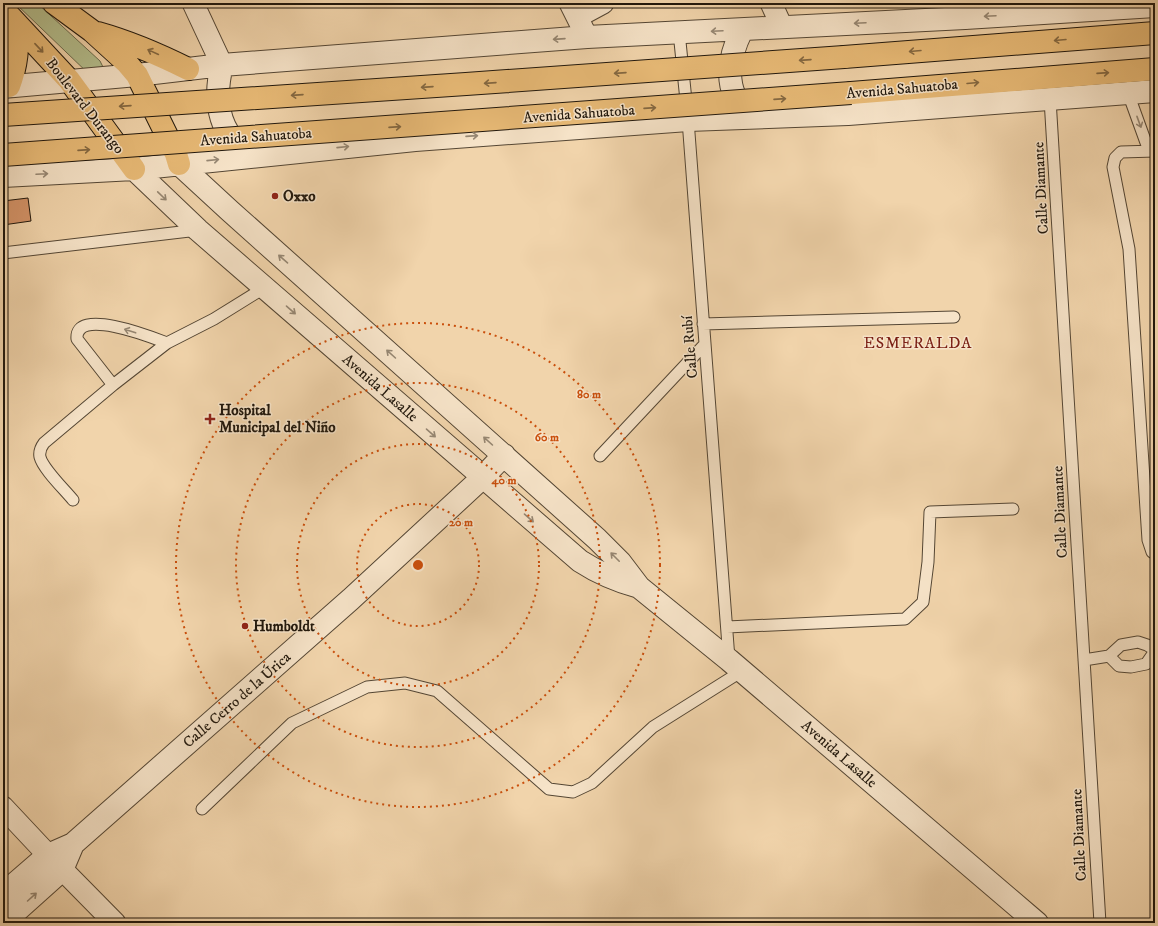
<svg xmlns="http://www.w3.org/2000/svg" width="1158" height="926" font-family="'IM FELL DW Pica',serif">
<rect width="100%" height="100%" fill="#f1d4ab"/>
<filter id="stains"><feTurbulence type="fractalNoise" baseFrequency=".005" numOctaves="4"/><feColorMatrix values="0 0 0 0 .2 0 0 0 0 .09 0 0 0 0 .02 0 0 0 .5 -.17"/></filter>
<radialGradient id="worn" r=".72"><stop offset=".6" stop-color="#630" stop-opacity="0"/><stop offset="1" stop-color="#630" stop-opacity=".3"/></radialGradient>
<path fill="#b4be8d" stroke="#6a6a4c" d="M15,3H37L100,61L103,67L91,76Z"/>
<path fill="#d29267" stroke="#20170c" d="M28,198L31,221L3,225V201Z"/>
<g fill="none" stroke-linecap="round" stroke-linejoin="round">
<defs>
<path id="service" d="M679,32L688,120L729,659
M1128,93L1149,151
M1050,99L1100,923
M1155,151L1121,152L1115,158L1113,167L1129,249L1148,540L1152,552L1155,554
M3,253L198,230
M703,324L954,317
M113,385L77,339C74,306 154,338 167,343
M600,456L705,344
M73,500C65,490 43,469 40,457C39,452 41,447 44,443L113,385L167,343L214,319L264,288
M727,627L905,619L923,602L928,562L930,512L1013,509
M1109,656L1119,666L1131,667L1146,664L1155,651
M1084,660L1109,656L1121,645L1138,642L1147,645L1155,650
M202,809L292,723L367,687L405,683L437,691L549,789L573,792L592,783L653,727L742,671"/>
<path id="minor" d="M193,3L222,65
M570,3L587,37
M771,3L782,27
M956,3L965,18
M577,17L603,3
M3,807L48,855L115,923"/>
<path id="tertiary" d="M742,30C728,58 722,91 749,115
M222,65C214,97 217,130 245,151
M3,87L137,75L222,65L587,37L965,18L1155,6
M179,164L230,211L597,539L620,562L639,587L729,660L1037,923
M134,169L198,230L580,561C600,574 617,581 639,587
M3,176L134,169L415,140L688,120L848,114L1155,91
M3,894L48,855L73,844L351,599L482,478L504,455
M3,923L62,870L73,844"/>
<path id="primary" d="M54,3L92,31L126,62L137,75L176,154L179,164
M3,9L69,80L134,169
M98,33C130,42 158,54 188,69
M844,57L1155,33
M9,86C17,65 18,47 17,25
M851,93L1155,69"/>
</defs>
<use href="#service" stroke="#544634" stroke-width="13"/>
<use href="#minor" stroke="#544634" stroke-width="23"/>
<use href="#tertiary" stroke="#544634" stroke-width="24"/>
<use href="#primary" stroke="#20170c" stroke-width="24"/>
<use href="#service" stroke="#f6e3c8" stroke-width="11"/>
<use href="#minor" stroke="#f6e3c8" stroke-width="21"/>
<use href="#tertiary" stroke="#f6e3c8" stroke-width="22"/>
<use href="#primary" stroke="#e8ba76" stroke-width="22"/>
<defs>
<path id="primary-bridge" d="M3,115L466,84L844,57
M3,155L851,93"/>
</defs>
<use href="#primary-bridge" stroke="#20170c" stroke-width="24" stroke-linecap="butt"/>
<use href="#primary-bridge" stroke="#e8ba76" stroke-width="22"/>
</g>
<defs><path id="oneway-shaft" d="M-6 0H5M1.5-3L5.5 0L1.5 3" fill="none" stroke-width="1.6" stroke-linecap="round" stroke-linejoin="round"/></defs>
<g stroke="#968773">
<use href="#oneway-shaft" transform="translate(990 16) rotate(177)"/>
<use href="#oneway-shaft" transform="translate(860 23) rotate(177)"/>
<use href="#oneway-shaft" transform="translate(717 31) rotate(177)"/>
<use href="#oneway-shaft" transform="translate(559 39) rotate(176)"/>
<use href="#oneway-shaft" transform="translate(1139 122) rotate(70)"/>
<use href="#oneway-shaft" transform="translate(472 136) rotate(-4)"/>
<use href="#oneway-shaft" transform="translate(343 147) rotate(-6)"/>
<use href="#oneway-shaft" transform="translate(213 160) rotate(-6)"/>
<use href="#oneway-shaft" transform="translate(42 174) rotate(-3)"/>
<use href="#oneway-shaft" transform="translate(162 196) rotate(44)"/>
<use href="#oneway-shaft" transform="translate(283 259) rotate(-139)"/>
<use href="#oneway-shaft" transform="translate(291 310) rotate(41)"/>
<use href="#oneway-shaft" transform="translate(130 331) rotate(-162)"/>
<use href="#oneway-shaft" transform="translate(391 354) rotate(-138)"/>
<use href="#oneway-shaft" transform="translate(431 433) rotate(41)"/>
<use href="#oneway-shaft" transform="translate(488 441) rotate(-138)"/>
<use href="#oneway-shaft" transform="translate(529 518) rotate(41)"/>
<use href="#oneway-shaft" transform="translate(615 557) rotate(-135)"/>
<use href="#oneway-shaft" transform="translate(32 897) rotate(-42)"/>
</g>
<g stroke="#846841">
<use href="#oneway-shaft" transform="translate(1060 40) rotate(175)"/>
<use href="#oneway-shaft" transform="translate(39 48) rotate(47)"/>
<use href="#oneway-shaft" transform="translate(915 51) rotate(175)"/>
<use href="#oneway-shaft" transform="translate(153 52) rotate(-155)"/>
<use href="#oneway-shaft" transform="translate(805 60) rotate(176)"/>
<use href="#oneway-shaft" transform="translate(620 73) rotate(176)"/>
<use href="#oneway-shaft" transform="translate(1103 73) rotate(-4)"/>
<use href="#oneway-shaft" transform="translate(490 83) rotate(176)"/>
<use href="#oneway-shaft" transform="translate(973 83) rotate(-5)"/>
<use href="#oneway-shaft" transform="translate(427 87) rotate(176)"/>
<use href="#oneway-shaft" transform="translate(297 95) rotate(176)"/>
<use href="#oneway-shaft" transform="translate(780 99) rotate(-4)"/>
<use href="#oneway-shaft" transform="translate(125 106) rotate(176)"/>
<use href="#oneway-shaft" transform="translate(650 108) rotate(-4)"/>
<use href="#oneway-shaft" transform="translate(395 127) rotate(-4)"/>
<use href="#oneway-shaft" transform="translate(84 150) rotate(-4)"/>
</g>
<g fill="none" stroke="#ca4f0c" stroke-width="2" stroke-dasharray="2 4">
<circle cx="418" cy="565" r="61"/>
<circle cx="418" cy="565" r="121"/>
<circle cx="418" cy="565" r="182"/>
<circle cx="418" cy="565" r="242"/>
</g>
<g fill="#8f2418" stroke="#f6e3c8" stroke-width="1.5">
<circle cx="275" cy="196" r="4"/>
<path d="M208 413h4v4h4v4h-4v4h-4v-4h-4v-4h4z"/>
<circle cx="245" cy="626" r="4"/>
</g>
<g text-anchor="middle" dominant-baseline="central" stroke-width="3" stroke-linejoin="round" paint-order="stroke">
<g font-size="15" fill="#20170c" stroke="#f6e3c8">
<text transform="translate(902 89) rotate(-5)">Avenida Sahuatoba</text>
<text transform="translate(85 106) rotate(52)">Boulevard Durango</text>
<text transform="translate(579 114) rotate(-4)">Avenida Sahuatoba</text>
<text transform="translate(256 137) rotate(-4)">Avenida Sahuatoba</text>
<text transform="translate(1041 188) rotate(-93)">Calle Diamante</text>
<text transform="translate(690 347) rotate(-95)">Calle Rubí</text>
<text transform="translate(380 388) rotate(41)">Avenida Lasalle</text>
<text transform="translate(1060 512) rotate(-93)">Calle Diamante</text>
<text transform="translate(237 700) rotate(-41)">Calle Cerro de la Úrica</text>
<text transform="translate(839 754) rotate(41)">Avenida Lasalle</text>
<text transform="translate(1079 835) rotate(-93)">Calle Diamante</text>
</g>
<g font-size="15" font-weight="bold" fill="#20170c" stroke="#f6e3c8" text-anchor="start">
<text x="283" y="196">Oxxo</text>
<text x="219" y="410">Hospital<tspan x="219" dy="17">Municipal del Niño</tspan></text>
<text x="253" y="626">Humboldt</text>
</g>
<g font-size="16" letter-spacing="1" fill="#7a1f14" stroke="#f6e3c8">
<text x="918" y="343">ESMERALDA</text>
</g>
</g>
<circle cx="418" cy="565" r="6" fill="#ca4f0c" stroke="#f6e3c8" stroke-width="2"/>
<g font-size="12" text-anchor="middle" font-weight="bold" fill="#ca4f0c" stroke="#f6e3c8" stroke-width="3" stroke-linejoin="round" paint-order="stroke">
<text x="589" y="398">80 m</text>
<text x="547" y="441">60 m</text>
<text x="504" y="484">40 m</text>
<text x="461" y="526">20 m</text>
</g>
<rect width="1158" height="926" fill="none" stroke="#f1d4ab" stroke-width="16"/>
<rect x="4" y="4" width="1150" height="918" fill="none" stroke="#20170c" stroke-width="2"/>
<rect x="8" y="8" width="1142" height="910" fill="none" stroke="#20170c"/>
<rect width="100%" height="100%" filter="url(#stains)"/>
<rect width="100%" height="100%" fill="url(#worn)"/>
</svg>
